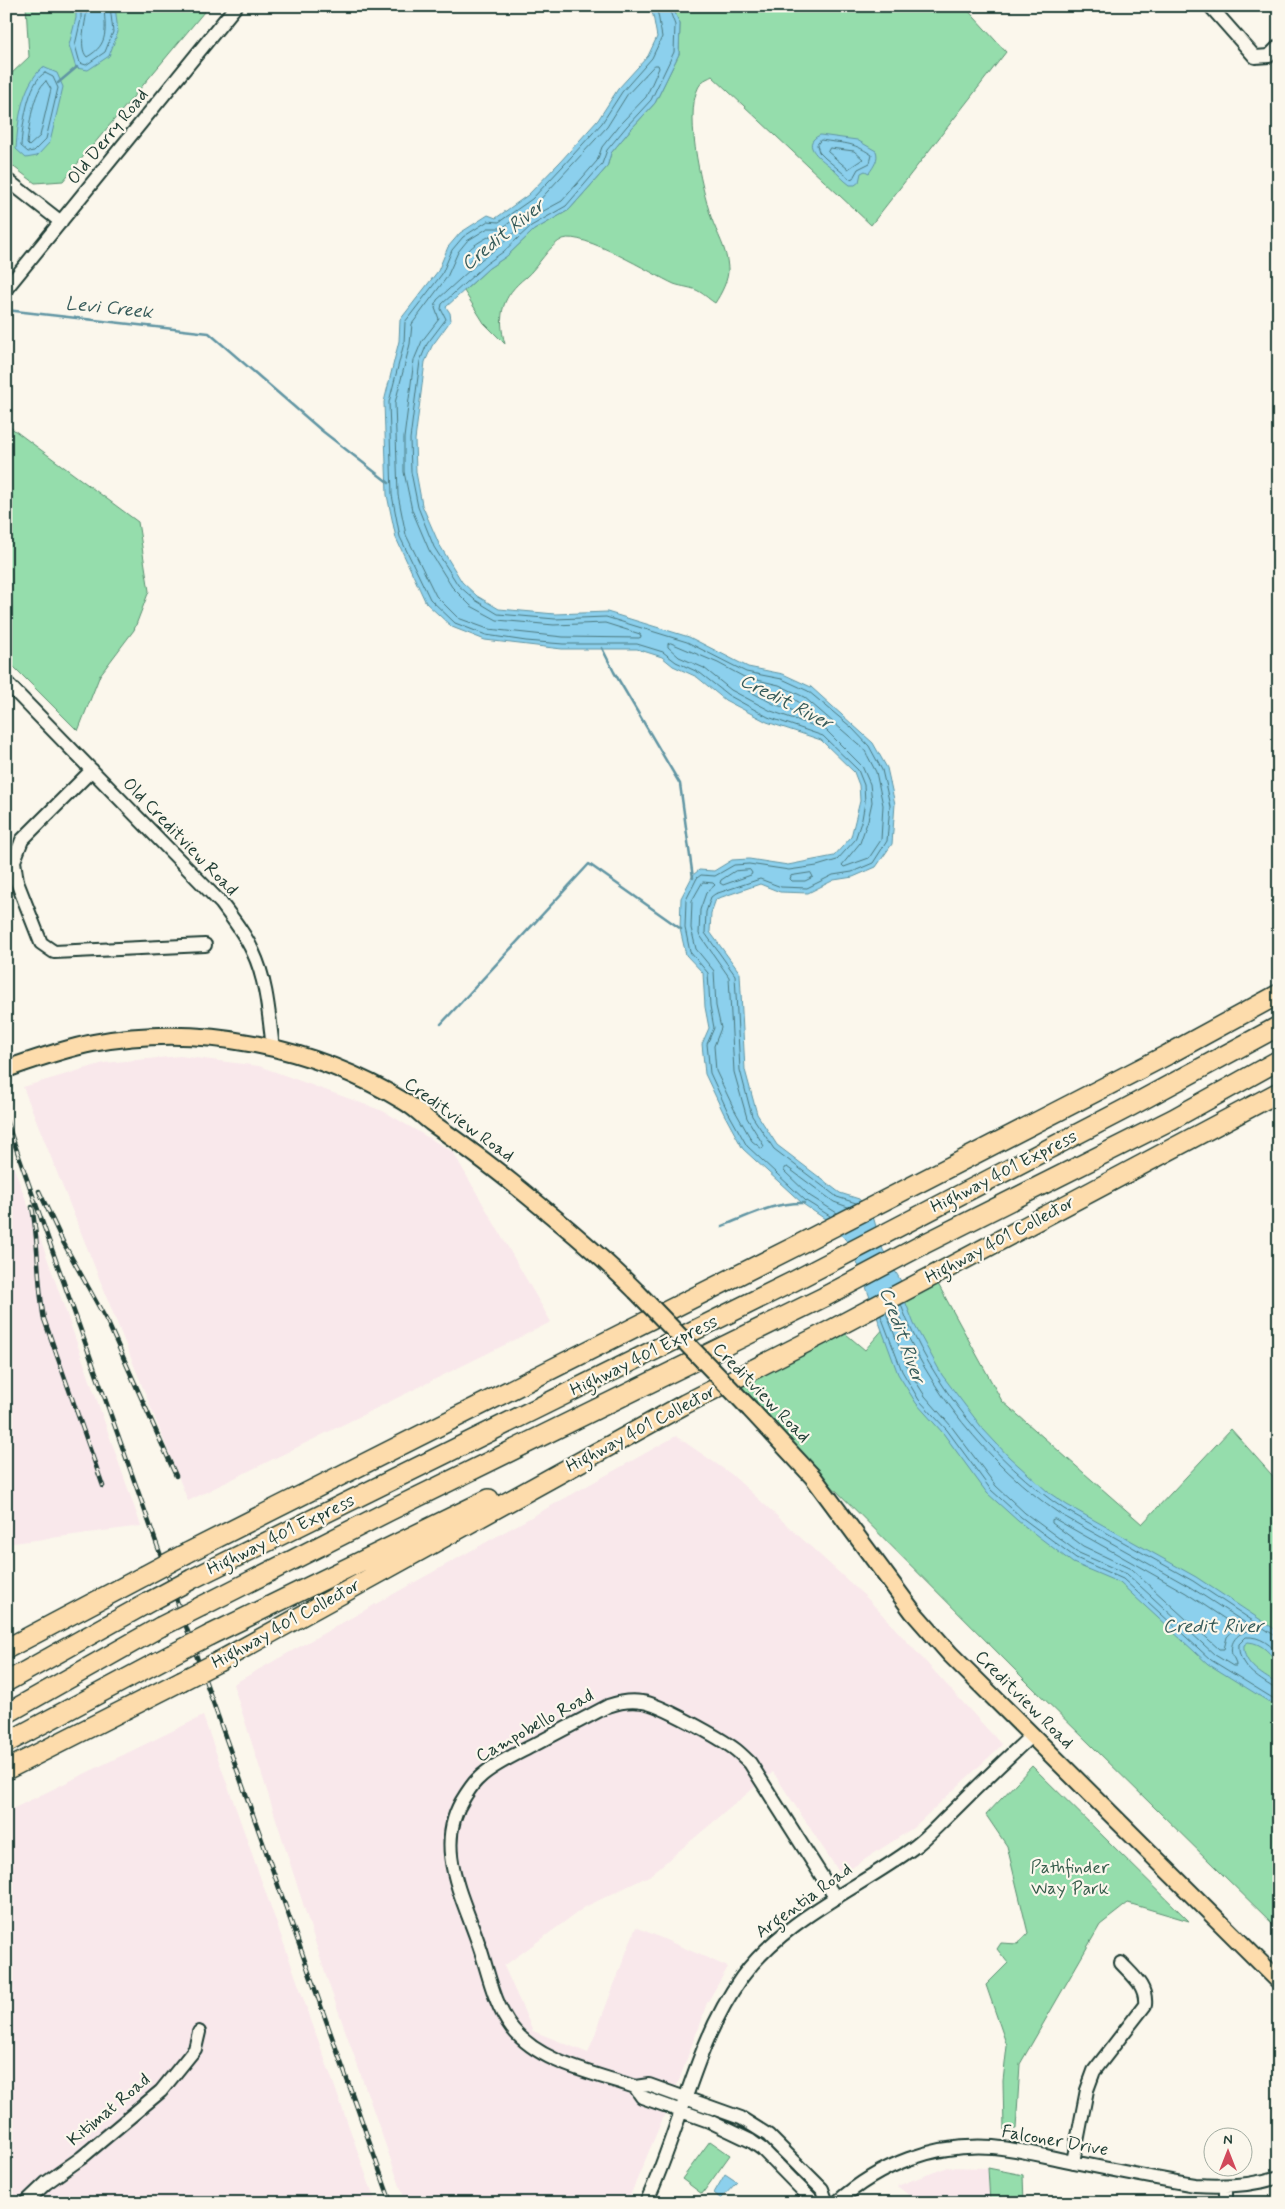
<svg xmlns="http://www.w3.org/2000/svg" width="1285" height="2209" font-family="Mynerve,sans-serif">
<rect width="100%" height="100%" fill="#fbf7ec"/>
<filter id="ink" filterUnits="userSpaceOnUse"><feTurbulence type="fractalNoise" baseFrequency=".02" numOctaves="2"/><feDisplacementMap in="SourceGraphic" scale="10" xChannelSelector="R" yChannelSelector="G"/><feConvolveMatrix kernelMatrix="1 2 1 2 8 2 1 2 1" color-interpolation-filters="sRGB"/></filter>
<g filter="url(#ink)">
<path fill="#f9e8eb" d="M180,1056L259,1066L383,1111L453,1152L551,1322L188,1501L23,1087L104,1063Z
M6,1146L44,1249L141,1526L6,1544Z
M676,1436L731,1474L867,1598L1002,1745L913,1828L841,1875L773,1772L649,1876L585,1907L504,1966L533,2031L588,2053L636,1927L728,1967L707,2003L680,2078L627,2203H406L326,1976L233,1684Z
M203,1716L376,2203H6V1812Z
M948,2167L988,2168L990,2203H919L897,2186Z"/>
<path fill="#95ddac" stroke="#5a8d70" d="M26,6H209L63,181L35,183L6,161V85L11,74L29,57Z
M672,6H964L1006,52L871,225L712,76C709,78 705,79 702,82C681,105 702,189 711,217C717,234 727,249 728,268C729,279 721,294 715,303C710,300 705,295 700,292C692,287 682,287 674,284C652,274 583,231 563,239C550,244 537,268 526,277C502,296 497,315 505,344L484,323L464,291L489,268L507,256L534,230L569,210L607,167L611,153L631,129L655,103L679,54L680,24Z
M6,424L138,522L149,591L134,630L100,675L78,731L6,659Z
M932,1273L1002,1401L1142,1524L1231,1429L1279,1483V1930L1030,1685L734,1388L846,1334L865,1350Z
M1032,1766L1189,1921L1128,1903L1100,1925L1020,2064L1016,2129L1004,2130L1003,2081L1007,2046L986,1985L1008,1963L997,1949L1001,1943L1018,1944L1028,1933L1007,1846L986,1815Z
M710,2141L730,2155L702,2194L682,2179Z
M988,2168L1023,2175L1024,2203H990Z"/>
<path fill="#8cd0ed" stroke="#6095a3" d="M76,6H115L118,32L109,56L88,70L76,68L69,45L76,18Z
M648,6H672L680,24L679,54L655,103L631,129L611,153L607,167L569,210L534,230L507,256L489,268L446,307L450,313L451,320L432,346L425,362L415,440L416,472L422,505L439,544L462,582L477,596L499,609L555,614L607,612L689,637L748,667L783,674L811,687L873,743L887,768L895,804L892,844L876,867L853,877L834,880L808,893L780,892L760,884L716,899L711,913L710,932L740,973L745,1070L757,1114L777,1145L840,1193L859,1199L872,1213L883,1250L902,1283V1293L914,1324L942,1375L983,1429L1009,1457L1048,1492L1067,1505L1196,1577L1279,1632V1666C1271,1654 1263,1643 1248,1642L1244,1645C1242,1665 1265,1676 1279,1685V1708L1208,1664L1120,1583L1073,1563L1018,1521L987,1493L943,1433L916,1403L898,1374L851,1246L831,1223L803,1204L743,1149L724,1114L705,1074L702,1044L709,1028L705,1007L703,973L686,955L680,929L681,898L693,875L699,870L714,871L732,860L749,859L788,865L834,856L851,837L860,801L859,785L854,772L821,740L767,722L725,700L697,677L673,666L662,657L637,649H562L485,640L452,627L426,603L396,538L387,495L384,402L399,341L400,320L438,271L448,247L460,233L488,215L496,218L528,195L560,162L598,120L618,89L648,56L657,37L653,15Z
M43,67L57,73L63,87L50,142L37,156L26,158L16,149C18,122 21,86 43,67Z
M820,135L857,140L876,151C879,159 874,166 869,173L865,171L861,173L859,182L855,185H850C843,180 838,174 832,168C824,161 798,145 820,135Z
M725,2174L737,2182L721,2199L714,2193Z"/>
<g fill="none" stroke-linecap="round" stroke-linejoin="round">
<path stroke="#4b787e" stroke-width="1" d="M81,6V19L75,45L80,63L86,65L105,52L113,32L110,6
M87,6C87,21 77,47 87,57C110,44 105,29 104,6
M654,6L658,14L662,37L652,58L622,92L602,123L563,166L532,199L499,222L488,221L463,237L452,250L442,274L405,322L404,343L389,402L392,495L400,537L430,599L455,623L486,635L526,641L563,644H637L663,652L676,662L700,673L728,695L768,717L823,736L858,770L864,785L865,802L862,819L855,840L837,860L817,866L789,870L749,864L734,865L715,876L701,875L697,878L686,900L685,928L690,952L708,973L710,1006L714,1028L707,1044L710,1073L728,1112L747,1146L806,1201L830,1216
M668,6L675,25L674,52L651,100L627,126L607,150L602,164L566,206L531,226L503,252L486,264L442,304L441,309L446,319L427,344L420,361L410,439L411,472L418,507L434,547L458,585L475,600L498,614L555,619L606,617L687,642L746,672L782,679L808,691L851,727L869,746L882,770L890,805L887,841L873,863L852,872L833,875L807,888L781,887L760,879L715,894L711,897L706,912L705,933L735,975L740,1070L752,1116L774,1149L837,1197L856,1203
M655,65H658L659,68L646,97L622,122L602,147L597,161L562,201L527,220L499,247L482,259L437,300L435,308L439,319L422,341L414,360L404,438V472L412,510L429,550L452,587L471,606L497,620L554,625L605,623L640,634L641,637L639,638L563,637L488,629L458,618L436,596L406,535L398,495L395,403L410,344L412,324L447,277L458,252L467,241L488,228H502L536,204L607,127L627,95Z
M45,73L53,77L58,88L46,139L34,151L28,152L21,146C22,129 28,80 45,73Z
M46,81L51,89L40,136L29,146L27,144C29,127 33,91 46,81Z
M821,140C844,144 851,141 872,155L870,163L858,169L853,178L850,179L825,158L819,152L817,145Z
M830,148L854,151L863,159L848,169L828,152Z
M490,236L495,237V241L466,264L463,263C463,250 479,242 490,236Z
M671,643L718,663L744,677L779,685L804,697L864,749L876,772L883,805L881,840L869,858L844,867L842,865L860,843L868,820L872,802L870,784L862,766L826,730L771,711L731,690L704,668L679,657L668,647V644Z
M751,687C767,690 803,697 809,713L806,715L774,704L749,691L748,688Z
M750,870L752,873L751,875L723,885L720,883L721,880L735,871Z
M811,873L813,877L805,881H792L790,879L791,876Z
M703,882L713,883L715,885L706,893L700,910L699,934L729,977L734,1072L747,1118L764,1146L762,1149L752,1141L734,1109L716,1071L714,1046L721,1028L716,1006L714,971L696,949L691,928L692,901Z
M837,1213L810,1196L784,1171V1168L787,1167L834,1202L848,1207
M901,1305C930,1383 995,1463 1064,1509L1193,1581L1274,1635L1279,1636
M886,1313L908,1369L925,1396L951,1426L996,1486L1025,1513L1079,1553L1127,1574L1215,1655L1233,1666H1236C1236,1661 1234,1659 1232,1655C1229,1641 1238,1633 1250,1630V1626L1190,1587L1060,1514C990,1466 925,1387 896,1308
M881,1316L902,1371L919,1400L947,1430L991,1490L1021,1517L1076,1558L1123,1579L1211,1660L1279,1702
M1055,1519L1186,1593L1234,1625L1235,1628L1227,1637L1224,1649H1219L1131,1569L1083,1546L1052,1523V1520Z
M1279,1656C1272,1645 1260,1636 1246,1637L1239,1644C1237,1666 1258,1678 1274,1688L1279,1689"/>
<path stroke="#6095a3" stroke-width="2.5" d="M58,83L77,67
M6,310L209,333L321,430L389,483
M602,648L614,672L680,784L693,878
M441,1024L589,864L681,929
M722,1226C749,1216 774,1202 804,1203"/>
<defs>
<path id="minor" d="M1210,6L1255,57L1269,56L1279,46
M6,179L61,222
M6,289L236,6
M6,682L221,903C233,919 245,934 253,952C267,981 269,1017 273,1048
M92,770L22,840L14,861L17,882L41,943L54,952L205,945
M635,2087L642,2097L709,2121L751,2141L762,2149L813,2201L817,2203
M1073,2162L1087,2090L1094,2071L1145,2005C1147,1986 1133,1976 1121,1963
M1226,2187V2203
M25,2203L46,2183L81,2158L161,2091L195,2049L199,2032
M646,2203C681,2129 694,2044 742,1977C785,1918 856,1890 913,1848C927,1838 939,1824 952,1812C978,1786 1004,1761 1031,1736
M827,2203L822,2189L768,2135L741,2118L649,2085L635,2087L626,2084C588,2072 538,2061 512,2028C495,2006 489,1976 481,1951C465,1900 431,1847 465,1796C469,1790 473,1783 479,1778C492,1765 517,1754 534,1745C559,1732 583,1719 608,1706C619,1702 631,1700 642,1702C658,1703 722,1739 736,1750C741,1754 746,1759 750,1763L835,1897
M836,2203C880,2164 934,2143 993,2147C1017,2149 1041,2155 1064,2160C1108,2169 1152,2178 1195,2185C1224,2187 1251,2186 1279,2177"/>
<path id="major" d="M6,1069C35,1059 63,1049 93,1043C200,1023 313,1046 405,1102C415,1108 423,1116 432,1123C459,1142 485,1161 511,1182C554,1217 597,1252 636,1291
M750,1409L813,1477L913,1612L950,1654L1279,1981"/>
<path id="highway" d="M187,1553L792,1248L1167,1055L1279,994
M192,1579L794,1281L1131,1106L1279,1026
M202,1606L389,1511L824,1297L924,1244L1173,1119L1279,1060
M210,1635L489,1499
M6,1649L144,1576
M220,1661L685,1404L829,1331L1279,1092
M6,1682L151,1601
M6,1714L160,1627
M6,1743L171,1655
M6,1770L181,1681"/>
</defs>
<use href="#minor" stroke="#1f3d34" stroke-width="16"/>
<use href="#major" stroke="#1f3d34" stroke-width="20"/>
<use href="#highway" stroke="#1f3d34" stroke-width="22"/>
<use href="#minor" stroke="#fbf7ec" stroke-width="12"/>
<use href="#major" stroke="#fddcac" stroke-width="16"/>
<use href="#highway" stroke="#fddcac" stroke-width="19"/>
<defs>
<path id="rail" d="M6,1120L391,2203
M39,1191L63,1242L108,1323L176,1476
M32,1207C39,1243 37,1282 44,1319L103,1486"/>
</defs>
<use href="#rail" stroke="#1f3d34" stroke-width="4.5"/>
<use href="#rail" stroke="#fbf7ec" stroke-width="2.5" stroke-dasharray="8" stroke-linecap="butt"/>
<defs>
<path id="major-bridge" d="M636,1291L750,1409"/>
<path id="highway-bridge" d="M144,1576L187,1553
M151,1601L192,1579
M160,1627L202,1606
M171,1655L210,1635
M181,1681L220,1661"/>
</defs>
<use href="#major-bridge" stroke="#1f3d34" stroke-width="20" stroke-linecap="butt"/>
<use href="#highway-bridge" stroke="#1f3d34" stroke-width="22" stroke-linecap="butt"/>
<use href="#major-bridge" stroke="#fddcac" stroke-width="16"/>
<use href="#highway-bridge" stroke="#fddcac" stroke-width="19"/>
</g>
</g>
<g text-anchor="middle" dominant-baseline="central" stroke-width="4.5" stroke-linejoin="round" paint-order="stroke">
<g font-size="18" fill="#1f3d34" stroke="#fbf7ec">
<text transform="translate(108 137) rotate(-51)">Old Derry Road</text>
<text transform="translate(180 837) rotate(46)">Old Creditview Road</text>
<text transform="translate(459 1120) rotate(36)">Creditview Road</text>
<text transform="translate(1004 1172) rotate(-27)">Highway 401 Express</text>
<text transform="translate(1000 1240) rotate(-28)">Highway 401 Collector</text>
<text transform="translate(644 1356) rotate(-26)">Highway 401 Express</text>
<text transform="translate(761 1393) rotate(46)">Creditview Road</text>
<text transform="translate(641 1429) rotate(-28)">Highway 401 Collector</text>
<text transform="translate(281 1535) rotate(-26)">Highway 401 Express</text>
<text transform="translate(286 1624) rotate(-29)">Highway 401 Collector</text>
<text transform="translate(1024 1700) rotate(45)">Creditview Road</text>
<text transform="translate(535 1726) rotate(-29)">Campobello Road</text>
<text transform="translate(804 1901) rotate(-36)">Argentia Road</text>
<text transform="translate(109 2110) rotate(-40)">Kitimat Road</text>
<text transform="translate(1055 2141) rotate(10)">Falconer Drive</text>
</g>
<g font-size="18" fill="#375d4c" stroke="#fbf7ec">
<text x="1070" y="1868">Pathfinder<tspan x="1070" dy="21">Way Park</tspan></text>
</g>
<g font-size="19" font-style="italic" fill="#355a59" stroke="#fbf7ec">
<text transform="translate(503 235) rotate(-39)">Credit River</text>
<text transform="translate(109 308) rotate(6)">Levi Creek</text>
<text transform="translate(786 702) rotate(27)">Credit River</text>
<text transform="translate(902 1335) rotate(70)">Credit River</text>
<text x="1213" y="1626">Credit River</text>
</g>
</g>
<rect width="1285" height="2209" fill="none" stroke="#fbf7ec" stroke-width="25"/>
<rect x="12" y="12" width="1260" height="2184" fill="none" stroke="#1f3d34" stroke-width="2" filter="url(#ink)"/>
<g transform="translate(1228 2152)"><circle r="24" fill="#fbf7ec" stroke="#a3ada2"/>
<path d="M0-4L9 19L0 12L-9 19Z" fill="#d1495b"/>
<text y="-8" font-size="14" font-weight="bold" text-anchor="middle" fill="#1f3d34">N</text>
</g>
</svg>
